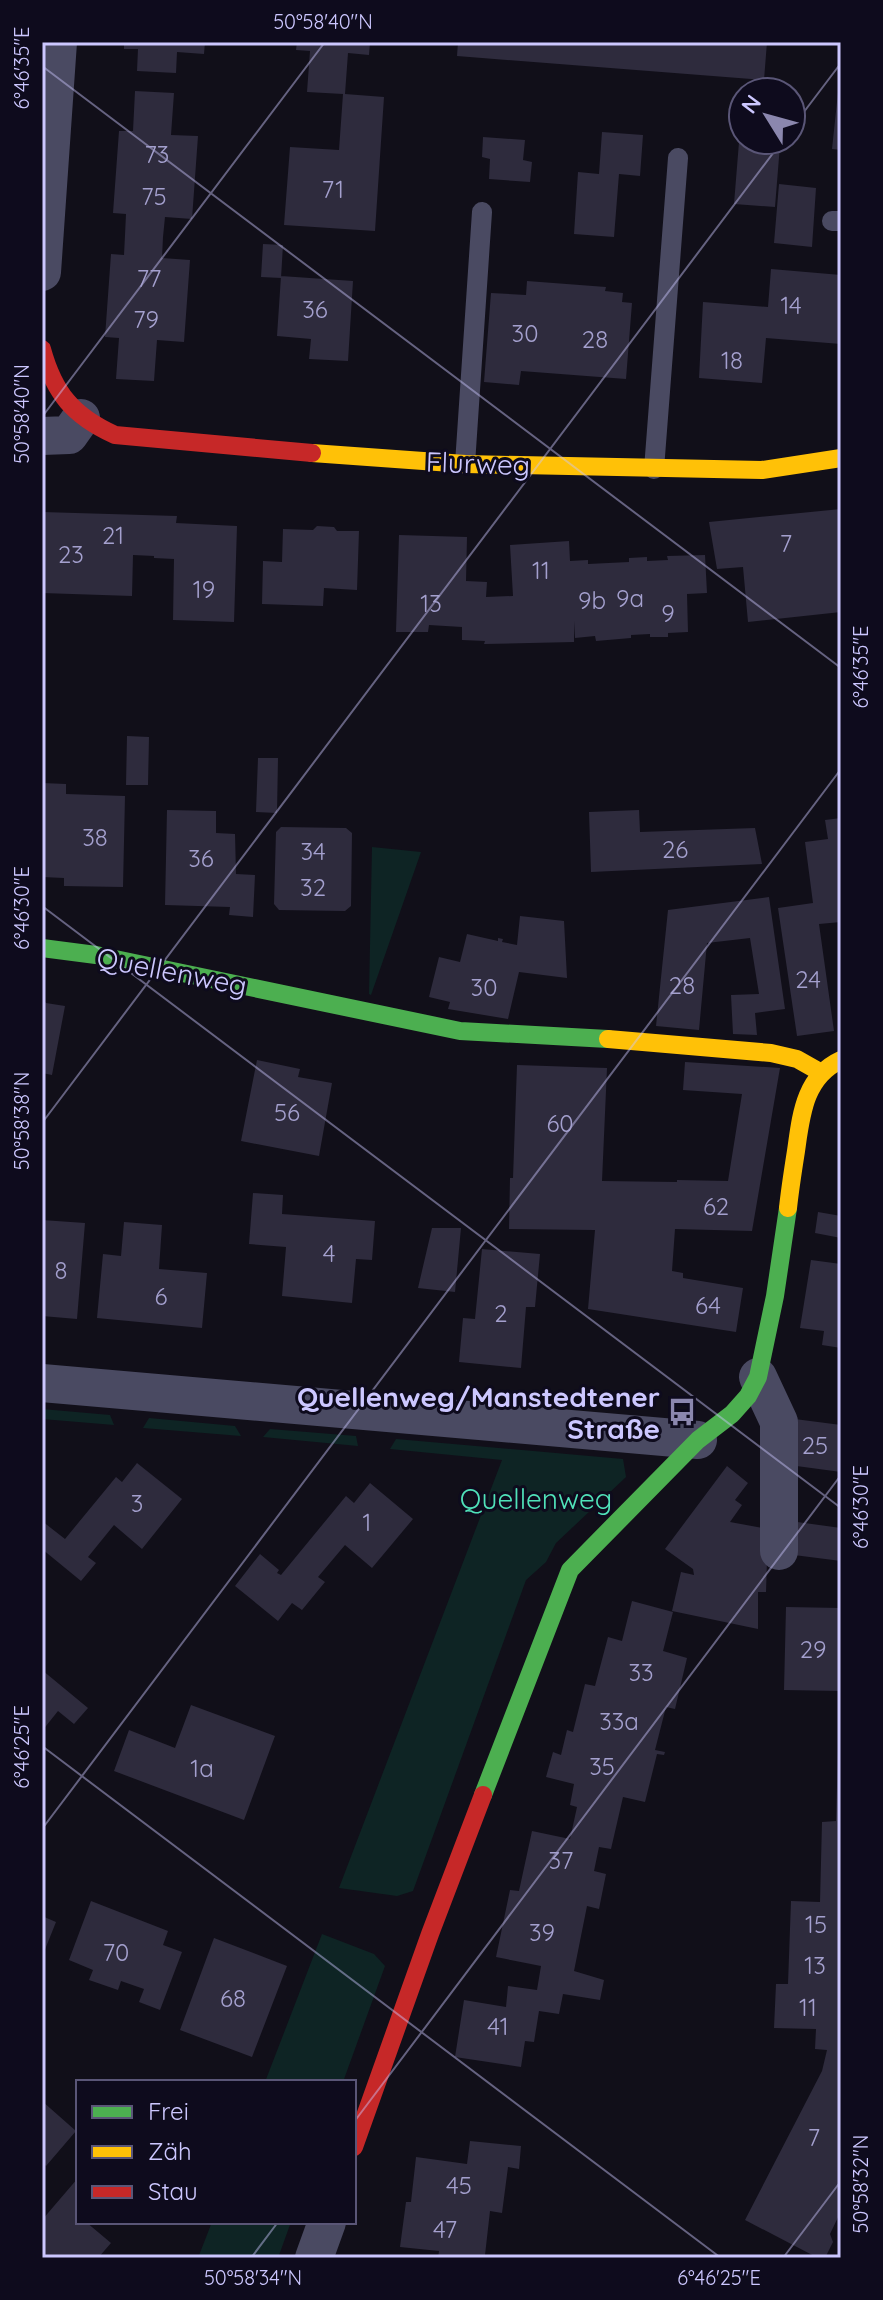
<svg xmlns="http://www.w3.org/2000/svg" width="883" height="2300" font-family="Quicksand,sans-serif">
<rect width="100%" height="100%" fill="#110f19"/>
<path fill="#0e2424" d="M372,847L421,852L371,995L369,994Z
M42,1409L110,1415L114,1425L42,1419Z
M149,1418L235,1426L241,1436L143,1428Z
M270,1429L356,1436L358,1446L263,1437Z
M396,1439L623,1459L626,1477L556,1543L546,1562L526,1580L413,1891L397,1896L339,1888L502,1460L390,1449Z
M322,1934L374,1954L385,1966L343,2082H265Z
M212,2222H291L278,2258H198Z"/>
<path fill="#2e2b3d" d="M124,42H205L204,54L177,52L176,73L137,71L138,49H124Z
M297,42H370L369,55L348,53L345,94L384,97L375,231L284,225L290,147L339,150L343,94L307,92L310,51L296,50Z
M458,42H767L764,80L457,56Z
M839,83H841V150L832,149Z
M135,91L174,93L171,135L198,136L192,219L165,217L163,237L162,258L190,260L184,342L157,340L154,381L116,379L119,338L105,337L111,254L124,255L125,235L126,214L113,213L119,131H133Z
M602,132L643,135L640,176L619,174L614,237L574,234L578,172L599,174Z
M483,137L525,140L523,160L532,162L530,182L489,179L490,159L482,157Z
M739,142L780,145L775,207L734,204Z
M779,184L816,188L812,247L774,243Z
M263,244L283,245L281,278L261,277Z
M771,269L841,275V344L766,338L762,383L699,378L703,302L768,307Z
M281,276L353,281L348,361L309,359L311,339L277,336Z
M527,281L606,287L605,291L623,293L622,302L632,303L626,379L521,371L519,385L484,382L491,293L526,295Z
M841,509V612L748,622L743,567L717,569L709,522Z
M42,512L177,516L176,523L237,526L234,622L173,620L174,559L154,558V556L133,555L132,596L42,593Z
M317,526L334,527L337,531H359L357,590L324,588L323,606L262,604L263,561L282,562L283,529L313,530Z
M399,535L467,537L466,581L487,582L486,597L513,596L510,545L569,541L570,561L588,560V564L629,562V558L647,557V561L668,560L667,556L705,555L707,593L687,594L688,632L668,633V637H650V634L631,635V638L596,641L595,636L575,638L574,621V642L484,644L485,641L462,640V627L429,625L428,632H396Z
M127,736L149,737L148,785H126Z
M258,758H278L277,813L256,812Z
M42,783L66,784V794L125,796L123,887L64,886V878L42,877Z
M167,810L216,811V833L235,834L236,874L255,875L253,917L229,915L230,907L165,905Z
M639,810L640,832L755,828L762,864L591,872L589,812Z
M841,818V922L819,924L834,1031L797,1036L778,908L813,903L805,842L828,839L825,820Z
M281,827L346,828L352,833L351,906L345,911L279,910L274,904L276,832Z
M769,897L785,1009L755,1013L757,1035L733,1034L731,995L759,994L750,938L707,943L699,1030L656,1026L668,910Z
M520,916L564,921L567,978L519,972L508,1019L448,1009L450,1002L429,997L439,957L460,962L467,934L498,941V938L503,939L502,942L517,945Z
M42,998L46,1003L65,1006L52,1075L42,1073Z
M257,1060L300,1069L298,1077L332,1083L319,1156L241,1141Z
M685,1062L780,1068L752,1231L675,1229L672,1271L683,1273V1278L743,1288L736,1332L588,1309L595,1230L509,1229L510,1178H513L517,1065L607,1068L602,1181L677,1182V1180L728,1181L742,1094L683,1090Z
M253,1193L283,1195L282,1214L375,1221L372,1260L356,1259L352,1303L282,1296L286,1247L249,1244Z
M818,1212L841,1216V1238L815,1233Z
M42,1220L85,1223L77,1319L42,1316Z
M124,1222L162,1225L159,1269L207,1273L202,1328L97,1318L103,1254L121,1256Z
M432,1228H461L455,1292L418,1288Z
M482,1249L540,1254L535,1307H526L521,1368L459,1362L463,1318L475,1319Z
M811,1260L841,1264V1348L822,1345L824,1331L800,1328Z
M787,1418L841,1425V1472L789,1465Z
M137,1463L182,1499L142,1549L114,1525L88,1557L96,1563L81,1581L42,1549V1521L65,1539L116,1477L122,1482Z
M727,1466L748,1483L735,1500L742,1505L730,1522L768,1529L766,1592H758V1629L672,1611L681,1572L694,1575L693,1569L665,1549Z
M370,1483L413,1519L372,1568L345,1545L318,1577L325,1582L302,1610L292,1603L278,1621L235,1586L260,1554L279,1570L277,1573L281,1575L346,1496L354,1503Z
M790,1521L841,1528V1561L786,1554Z
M632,1601L673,1612L663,1651L687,1658L675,1709L666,1707L655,1750L665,1752L664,1755L657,1754L645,1802L623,1797L611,1849L599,1847L594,1871L606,1874L599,1909L587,1906L574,1971L604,1980L600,2000L563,1994L559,2014L539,2011L534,2042L525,2041L521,2067L455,2057L464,2000L506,2007L508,1986L537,1990L541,1966L496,1957L510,1890L519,1891L532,1831L570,1839L577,1807L570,1805L574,1784L546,1777L553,1752L561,1755L567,1730L573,1732L585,1684L595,1686L608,1637L622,1641Z
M786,1607L841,1608V1691L784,1690Z
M42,1670L88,1708L74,1724L58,1711L42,1731Z
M191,1705L275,1736L244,1820L114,1771L129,1730L175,1748Z
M838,1750H841V2211L830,2234L833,2242L825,2258H818L745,2220L822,2071L827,2050L815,2049L816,2029L774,2028L776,1984H788L791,1901L820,1902L822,1822L836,1821Z
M91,1901L168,1931L163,1945L182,1952L160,2010L139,2002L144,1989L121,1981L118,1990L89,1980L93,1970L69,1960Z
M42,1916L56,1922L42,1957Z
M214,1938L287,1966L252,2057L180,2030Z
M42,2101L76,2131L46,2166L42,2162Z
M470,2141L521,2146L519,2169L508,2167L502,2213L490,2211L485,2255H490V2258H438L439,2251L400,2247L406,2202H411L416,2157L467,2164Z
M78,2178V2222H86L111,2243L98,2258H42V2220Z"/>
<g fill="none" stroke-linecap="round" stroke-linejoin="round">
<path stroke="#4a4a62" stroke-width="20" d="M832,221H841
M465,464L482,212
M654,469L678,158"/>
<path stroke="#4a4a62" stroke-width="38" d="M42,272L58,42
M42,436L69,435L81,418
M758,1377L779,1422V1551
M42,1383L698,1440
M314,2258L327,2222"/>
<path stroke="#4caf50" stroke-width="18" d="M42,948L96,955L460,1031L608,1039
M483,1795L570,1570L698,1440L732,1414L748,1396L758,1377L775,1296L788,1208"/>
<path stroke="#ffc107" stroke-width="18" d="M312,453L465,464L762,470L841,458
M608,1039L771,1053L797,1059L820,1072
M788,1208C790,1189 793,1170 796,1151C801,1116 804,1077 841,1060"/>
<path stroke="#c62828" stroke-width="18" d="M42,349C54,393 73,416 115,435L312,453
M354,2147L430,1934L483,1795"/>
</g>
<path fill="none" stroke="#ccc7ff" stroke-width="2" stroke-opacity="0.45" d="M42,66L841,668M791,129L841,63M42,417L325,42M42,906L841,1508M42,1123L783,140M42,1746L721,2258M42,1829L841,769M354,2122L841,1475M251,2258L278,2222M783,2258L841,2181"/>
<defs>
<symbol id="bus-bare" viewBox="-9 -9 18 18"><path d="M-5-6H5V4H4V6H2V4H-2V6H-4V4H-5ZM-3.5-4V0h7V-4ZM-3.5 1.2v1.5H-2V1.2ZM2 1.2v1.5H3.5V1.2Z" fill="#8b87ae" stroke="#0e0b1d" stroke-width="2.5" paint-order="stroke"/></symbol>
</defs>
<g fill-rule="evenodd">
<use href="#bus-bare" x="662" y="1392" width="40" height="40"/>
</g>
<g text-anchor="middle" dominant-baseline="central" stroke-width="6" stroke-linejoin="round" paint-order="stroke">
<g font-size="24" fill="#a4a0ce">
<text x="157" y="154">73</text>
<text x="333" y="189">71</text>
<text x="154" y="196">75</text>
<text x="149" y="278">77</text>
<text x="791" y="305">14</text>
<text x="315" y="309">36</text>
<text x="146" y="319">79</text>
<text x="525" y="333">30</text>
<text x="595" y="339">28</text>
<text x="732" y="360">18</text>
<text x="113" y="535">21</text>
<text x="786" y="543">7</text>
<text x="71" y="554">23</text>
<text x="541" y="570">11</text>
<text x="204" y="589">19</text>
<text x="630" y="598">9a</text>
<text x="592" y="600">9b</text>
<text x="431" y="603">13</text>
<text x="668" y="613">9</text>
<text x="95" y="837">38</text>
<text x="675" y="849">26</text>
<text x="313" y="851">34</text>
<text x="201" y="858">36</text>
<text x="313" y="887">32</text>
<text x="808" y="979">24</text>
<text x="682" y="985">28</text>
<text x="484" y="987">30</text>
<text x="287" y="1112">56</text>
<text x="560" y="1123">60</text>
<text x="716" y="1206">62</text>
<text x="329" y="1253">4</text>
<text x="61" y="1270">8</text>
<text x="161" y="1296">6</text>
<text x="708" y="1305">64</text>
<text x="501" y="1313">2</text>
<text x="815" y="1445">25</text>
<text x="137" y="1503">3</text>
<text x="367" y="1522">1</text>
<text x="813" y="1649">29</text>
<text x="641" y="1672">33</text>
<text x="619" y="1721">33a</text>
<text x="602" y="1766">35</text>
<text x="202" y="1768">1a</text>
<text x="561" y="1860">37</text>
<text x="816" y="1924">15</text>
<text x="542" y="1932">39</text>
<text x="116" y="1952">70</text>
<text x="815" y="1965">13</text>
<text x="233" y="1998">68</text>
<text x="808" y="2007">11</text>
<text x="498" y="2026">41</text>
<text x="814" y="2137">7</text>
<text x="459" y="2185">45</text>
<text x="445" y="2229">47</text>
</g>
<g font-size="28" fill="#ccc7ff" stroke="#0e0b1d">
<text transform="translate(478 463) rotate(2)">Flurweg</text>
<text transform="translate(172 971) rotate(11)">Quellenweg</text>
</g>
<g font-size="28" font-weight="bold" fill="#ccc7ff" stroke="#0e0b1d" text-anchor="end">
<text x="660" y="1396">Quellenweg/Manstedtener<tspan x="660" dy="32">Straße</tspan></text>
</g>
<g font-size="28" fill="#50e2b9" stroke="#0e0b1d">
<text x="536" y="1498">Quellenweg</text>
</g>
</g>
<rect width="883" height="2300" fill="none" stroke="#0e0b1d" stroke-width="88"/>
<rect x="76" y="2080" width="280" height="144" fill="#0e0b1d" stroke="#5a5677" stroke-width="2"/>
<rect x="92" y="2106" width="40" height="12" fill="#4caf50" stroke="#5a5677" stroke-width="2"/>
<text x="148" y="2120" font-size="24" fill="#ccc7ff">Frei</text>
<rect x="92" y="2146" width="40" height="12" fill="#ffc107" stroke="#5a5677" stroke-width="2"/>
<text x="148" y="2160" font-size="24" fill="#ccc7ff">Zäh</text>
<rect x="92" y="2186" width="40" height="12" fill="#c62828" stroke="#5a5677" stroke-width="2"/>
<text x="148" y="2200" font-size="24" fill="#ccc7ff">Stau</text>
<g transform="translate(767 116) rotate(307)"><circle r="38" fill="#0e0b1d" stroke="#5a5677" stroke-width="2"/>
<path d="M0-6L14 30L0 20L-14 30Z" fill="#8b87ae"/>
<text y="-12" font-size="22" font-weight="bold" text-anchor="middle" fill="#ccc7ff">N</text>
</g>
<rect x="44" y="44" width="795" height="2212" fill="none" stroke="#ccc7ff" stroke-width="3"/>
<g font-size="20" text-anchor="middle" fill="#ccc7ff">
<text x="323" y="29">50°58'40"N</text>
<text transform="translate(22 68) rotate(-90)" y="7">6°46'35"E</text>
<text transform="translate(22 414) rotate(-90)" y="7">50°58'40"N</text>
<text transform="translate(861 667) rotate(-90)" y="7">6°46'35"E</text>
<text transform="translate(22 908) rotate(-90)" y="7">6°46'30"E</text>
<text transform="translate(22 1121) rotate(-90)" y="7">50°58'38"N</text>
<text transform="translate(861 1507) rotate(-90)" y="7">6°46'30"E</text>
<text transform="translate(22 1747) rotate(-90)" y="7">6°46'25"E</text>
<text transform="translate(861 2184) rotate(-90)" y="7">50°58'32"N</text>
<text x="253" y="2285">50°58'34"N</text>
<text x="719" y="2285">6°46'25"E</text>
</g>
</svg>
